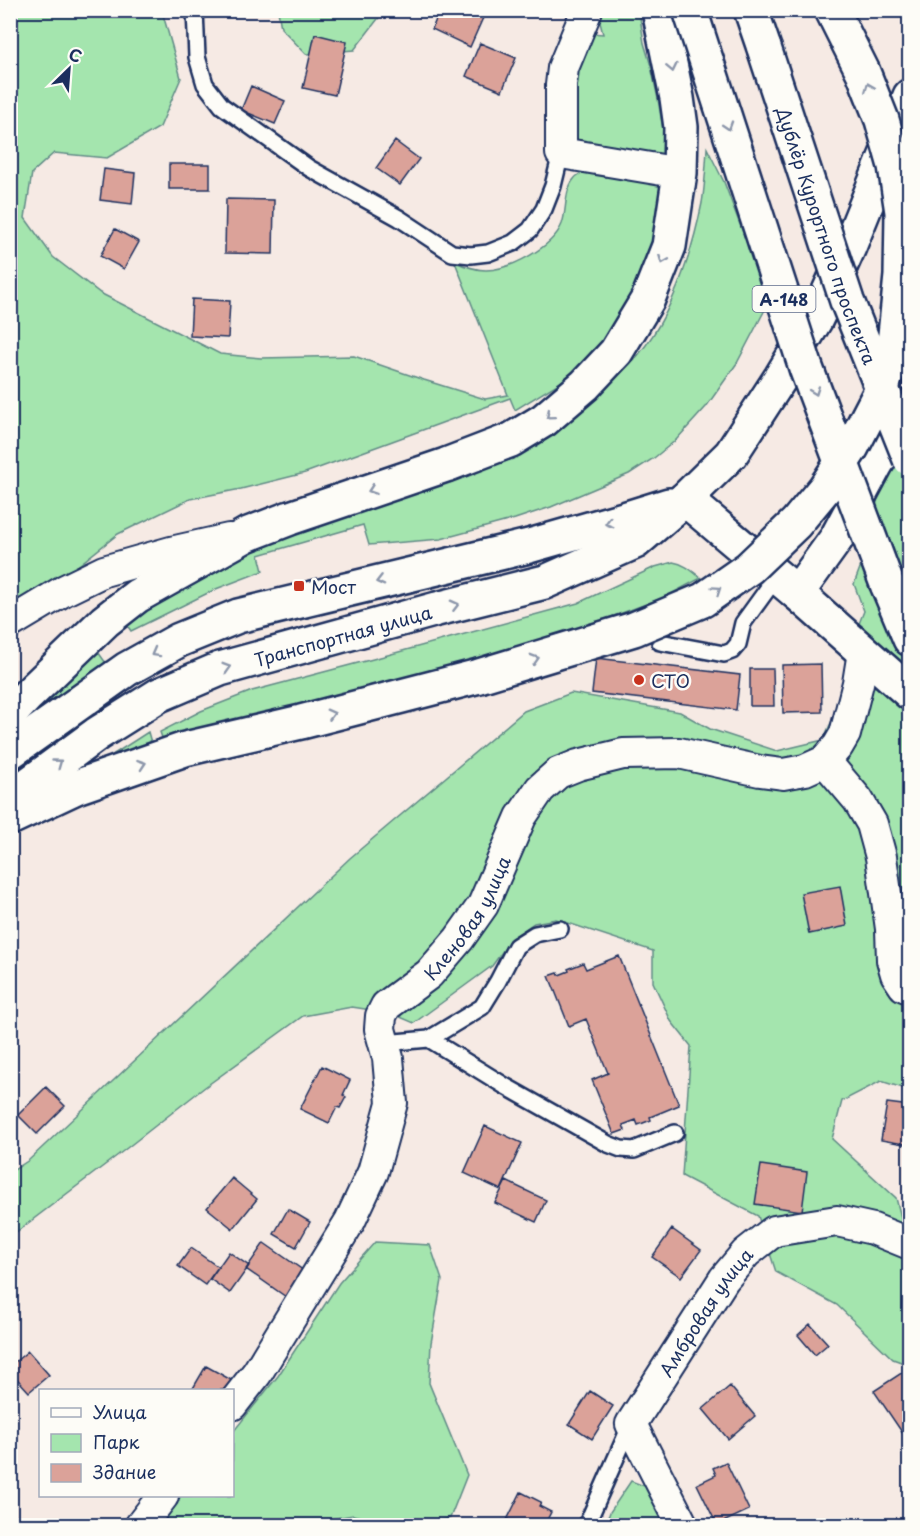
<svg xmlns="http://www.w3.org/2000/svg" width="920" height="1536" font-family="'Playpen Sans',sans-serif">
<rect width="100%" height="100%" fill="#f6eae4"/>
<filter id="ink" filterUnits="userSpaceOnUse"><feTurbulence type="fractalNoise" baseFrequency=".0167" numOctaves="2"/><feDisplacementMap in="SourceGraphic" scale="12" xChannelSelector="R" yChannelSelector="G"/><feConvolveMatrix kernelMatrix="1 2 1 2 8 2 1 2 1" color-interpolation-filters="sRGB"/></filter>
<g filter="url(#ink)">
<path fill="#a4e5ae" stroke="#608a86" stroke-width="1.5" d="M11,11H162L181,78L160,127L107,158L54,153L32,173L25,218L53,257L100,293L220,354L261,358L354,356L424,380L485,399L508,395L455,262C465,266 475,270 486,270C510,270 553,247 562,224C567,210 564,191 574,179C579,172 587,172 595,172L574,147L575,63L590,33L603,34L597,11H639L644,43L651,66L658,99L666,149L664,190L655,252L612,331L588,358L564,380L515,410L510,398L305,473L241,489L190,499L118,534L11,619Z
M278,11H384L354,50L306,54L281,28Z
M707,148L724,182L769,302L737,363L706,407L676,440L654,458L629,474L551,507L515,519L441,539L369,545L363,525L259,555L263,571L216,589L131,631L120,615L190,571L614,378C664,341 690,263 702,203C705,185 706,166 707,148Z
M909,394V1090L881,1081L842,1101L832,1139L896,1198L909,1249V1365L893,1359L837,1305L776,1272L758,1216L682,1176L691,1046L671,1021L653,982V951L556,919L534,923L512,938L492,966L414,1023L391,1013L352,1007L303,1016L205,1087L118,1155L11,1236V1172L29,1160L350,858L524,711L571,693L680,712L710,729L777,751L823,740L852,677L850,646L864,611L854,584L863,560L867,532L876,506L883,475Z
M673,562C685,564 692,571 701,578L665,597L576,630L498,654L166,749L160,732L201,711L252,691L373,659L578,603L655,567Z
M96,649L108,666L32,717L30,715Z
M148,732L154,753L100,763Z
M375,1242L430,1245L442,1280L431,1343L429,1383L467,1475L450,1518L411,1526L393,1525L353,1515L320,1521L318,1525L157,1526L181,1496H232L233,1432L278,1376L339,1283Z
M631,1481L655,1490L669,1526H605L610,1512Z"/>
<path fill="#dba299" stroke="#1b2f5e" stroke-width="1.5" d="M440,10L486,11L470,47L432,29Z
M315,34L347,42L335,95L303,88Z
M480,43L516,58L502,91L466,76Z
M251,86L285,101L275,124L241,110Z
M395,141L419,159L400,185L376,168Z
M169,164H210V189H169Z
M104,169L135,173L132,204L100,200Z
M226,199L274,200L273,254L225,253Z
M115,229L139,242L124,269L100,256Z
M192,299L230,301L228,338L190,336Z
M596,658L740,675L736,710L592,693Z
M821,664L822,712L783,713L782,665Z
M750,669H773L774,706H750Z
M840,886L847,926L809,934L801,893Z
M619,956L679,1105L650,1117L651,1120L638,1125L636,1120L623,1125L625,1130L614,1134L592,1080L608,1073L586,1019L569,1026L549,976L558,973L559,975L569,971L568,969L583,963L586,969Z
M322,1066L350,1080L343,1095L346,1097L340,1108L337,1107L329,1123L300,1109Z
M46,1087L65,1106L37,1134L18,1115Z
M887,1103L910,1106V1145L881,1140Z
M485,1126L522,1143L501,1190L464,1173Z
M761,1165L807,1172L802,1211L755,1204Z
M232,1178L257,1199L233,1229L207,1208Z
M506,1181L546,1200L536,1222L495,1203Z
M288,1209L310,1222L296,1247L274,1234Z
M672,1229L701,1250L681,1277L652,1257Z
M264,1243L307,1273L289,1299L246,1269Z
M191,1248L218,1267L205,1285L178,1266Z
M229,1252L249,1266L230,1293L210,1279Z
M810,1324L828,1344L815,1355L798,1335Z
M28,1351L49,1375L29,1392L10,1371V1366Z
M206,1366L233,1381L227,1390H192Z
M903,1372L910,1382V1444L874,1391Z
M730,1386L755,1416L728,1439L703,1409Z
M590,1391L613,1406L592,1439L569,1424Z
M726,1462L749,1510L717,1525L697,1484L716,1475L713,1468Z
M521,1492L541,1502L539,1506L551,1512L546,1522L549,1524V1526H504Z"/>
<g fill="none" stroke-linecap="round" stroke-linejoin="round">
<defs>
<path id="service" d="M195,10L197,57L205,84L222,106L309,168L399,218L452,253L471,255L488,253L513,243L530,230L544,209L553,186L561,153
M660,642L724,654L732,651L738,644L743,623L777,576
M429,1039L505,1086L608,1144L621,1149L634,1150L675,1133
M384,1043L429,1039L482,1007L498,981L516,946L535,934L560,929
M586,1526L631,1424"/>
<g id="minor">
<path d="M587,10L563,68L561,85V153L680,173"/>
<path d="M10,623L65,590L104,571L171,552L229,539"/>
<path d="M825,761L858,800L872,824L881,857L891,929L892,960L896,974L904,986L910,988"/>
<path id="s1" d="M232,1405L257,1373L350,1221L373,1172L392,1103L388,1058L380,1029L381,1016L386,1006L429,974L459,939L483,905L521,817L540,789L558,773L578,765L623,754L679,753L760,771L783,774L805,770L825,761L838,746L845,734L858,683L863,652"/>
<path d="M140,1526L163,1496"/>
<path id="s2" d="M683,1526L631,1424L724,1279L746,1253L774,1231L837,1221L873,1229L910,1244"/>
</g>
<path id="tertiary" d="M797,593L836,539L875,466L910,406"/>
<g id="secondary">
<path d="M685,499L797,593L910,693"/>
<path d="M10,714L28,695L105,621L137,596L246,535L290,518L446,465L511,440L544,420L585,385L616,352L648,299L669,246L680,173L681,127L677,98L659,10"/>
<path d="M10,752L127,669L179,640L238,616L529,546L627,518L669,505"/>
<path id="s3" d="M10,798L97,734L159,695L220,669L437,609L545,582L635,542L685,499L731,454L781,377L816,319L827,296L849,247L910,96"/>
<path d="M10,818L76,787L185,749L301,722L479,676"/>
</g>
<path id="primary" d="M751,10L764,48
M887,584L910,639"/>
</defs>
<use href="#service" stroke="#1b2f5e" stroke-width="20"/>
<use href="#minor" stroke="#1b2f5e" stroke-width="34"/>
<use href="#tertiary" stroke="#1b2f5e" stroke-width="38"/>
<use href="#secondary" stroke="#1b2f5e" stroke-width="38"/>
<use href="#primary" stroke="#1b2f5e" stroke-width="38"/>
<use href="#service" stroke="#fdfcf7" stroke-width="15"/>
<use href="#minor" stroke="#fdfcf7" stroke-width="30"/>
<use href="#tertiary" stroke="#fdfcf7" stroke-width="33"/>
<use href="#secondary" stroke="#fdfcf7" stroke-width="33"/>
<use href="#primary" stroke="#fdfcf7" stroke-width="33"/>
<defs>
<path id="secondary-bridge" d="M479,676L634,629L703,600L749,568L796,523L825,488L852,447L881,391L890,363L895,335L901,276L902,212L895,166L882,120L863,72L832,10"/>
<g id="primary-bridge">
<path d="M690,10L806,368L887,584"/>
<path id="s4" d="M764,48L847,301L910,459"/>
</g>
</defs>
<use href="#secondary-bridge" stroke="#1b2f5e" stroke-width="38" stroke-linecap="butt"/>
<use href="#primary-bridge" stroke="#1b2f5e" stroke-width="38" stroke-linecap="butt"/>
<use href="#secondary-bridge" stroke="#fdfcf7" stroke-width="33"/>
<use href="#primary-bridge" stroke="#fdfcf7" stroke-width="33"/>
</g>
<defs><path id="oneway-chevron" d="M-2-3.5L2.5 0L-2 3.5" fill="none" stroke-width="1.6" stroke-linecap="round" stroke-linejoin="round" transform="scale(1.5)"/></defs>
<g stroke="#8c96aa">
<use href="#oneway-chevron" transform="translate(672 68) rotate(78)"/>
<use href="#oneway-chevron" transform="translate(869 87) rotate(-112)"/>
<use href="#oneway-chevron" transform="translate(728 126) rotate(72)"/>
<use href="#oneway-chevron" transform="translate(663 260) rotate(112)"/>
<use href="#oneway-chevron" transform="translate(815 391) rotate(70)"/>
<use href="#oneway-chevron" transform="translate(550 415) rotate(140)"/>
<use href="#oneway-chevron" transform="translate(372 490) rotate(161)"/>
<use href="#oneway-chevron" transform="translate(609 523) rotate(164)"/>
<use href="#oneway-chevron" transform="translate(380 581) rotate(166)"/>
<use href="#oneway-chevron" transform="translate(717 590) rotate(-34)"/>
<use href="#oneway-chevron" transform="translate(455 605) rotate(-14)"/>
<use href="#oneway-chevron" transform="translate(155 653) rotate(151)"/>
<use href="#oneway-chevron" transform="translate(535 659) rotate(-17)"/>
<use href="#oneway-chevron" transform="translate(227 668) rotate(-17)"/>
<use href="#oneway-chevron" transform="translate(331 714) rotate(-15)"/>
<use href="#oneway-chevron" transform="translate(58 763) rotate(-36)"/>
<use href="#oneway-chevron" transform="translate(142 764) rotate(-19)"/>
</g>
</g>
<g fill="#c8321e" stroke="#fdfcf7" stroke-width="2">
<rect x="293" y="580" width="12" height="12" rx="3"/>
<circle cx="639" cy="680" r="6"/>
</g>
<g text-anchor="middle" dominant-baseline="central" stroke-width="5" stroke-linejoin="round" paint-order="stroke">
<rect fill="#fdfcf7" stroke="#5f6c8c" stroke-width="1.5" x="752.5" y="286" width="63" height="26" rx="4.5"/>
<g font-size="16" font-weight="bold" fill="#1b2f5e">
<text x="784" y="299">А-148</text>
</g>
<g font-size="18" fill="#1b2f5e" stroke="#fdfcf7">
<text stroke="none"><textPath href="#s4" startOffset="198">Дублёр Курортного проспекта</textPath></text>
<text stroke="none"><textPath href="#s3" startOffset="375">Транспортная улица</textPath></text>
<text stroke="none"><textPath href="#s1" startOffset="566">Кленовая улица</textPath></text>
<text stroke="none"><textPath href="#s2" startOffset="249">Амбровая улица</textPath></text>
</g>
<g font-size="18" fill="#1b2f5e" stroke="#fdfcf7" text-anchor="start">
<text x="311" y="586">Мост</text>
<text x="651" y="680">СТО</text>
</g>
</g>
<rect width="920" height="1536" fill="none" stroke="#fdfcf7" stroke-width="36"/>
<rect x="18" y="18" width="884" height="1500" fill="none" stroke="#1b2f5e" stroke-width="2" filter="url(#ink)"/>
<rect x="39" y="1389" width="195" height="108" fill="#fdfcf7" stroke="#a3aaba" stroke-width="1.5"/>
<rect x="51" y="1408" width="30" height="9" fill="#fdfcf7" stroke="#a3aaba" stroke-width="1.5"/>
<text x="93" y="1419" font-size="18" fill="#1b2f5e">Улица</text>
<rect x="51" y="1434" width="30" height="18" fill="#a4e5ae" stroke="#a3aaba" stroke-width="1.5"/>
<text x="93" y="1449" font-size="18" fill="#1b2f5e">Парк</text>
<rect x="51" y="1464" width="30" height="18" fill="#dba299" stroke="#a3aaba" stroke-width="1.5"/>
<text x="93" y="1479" font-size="18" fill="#1b2f5e">Здание</text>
<g transform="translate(69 69) rotate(25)" stroke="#fdfcf7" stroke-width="4.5" paint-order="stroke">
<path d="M0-4.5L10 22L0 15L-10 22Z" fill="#1b2f5e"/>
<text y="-9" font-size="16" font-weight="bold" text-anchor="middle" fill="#1b2f5e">С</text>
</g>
</svg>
